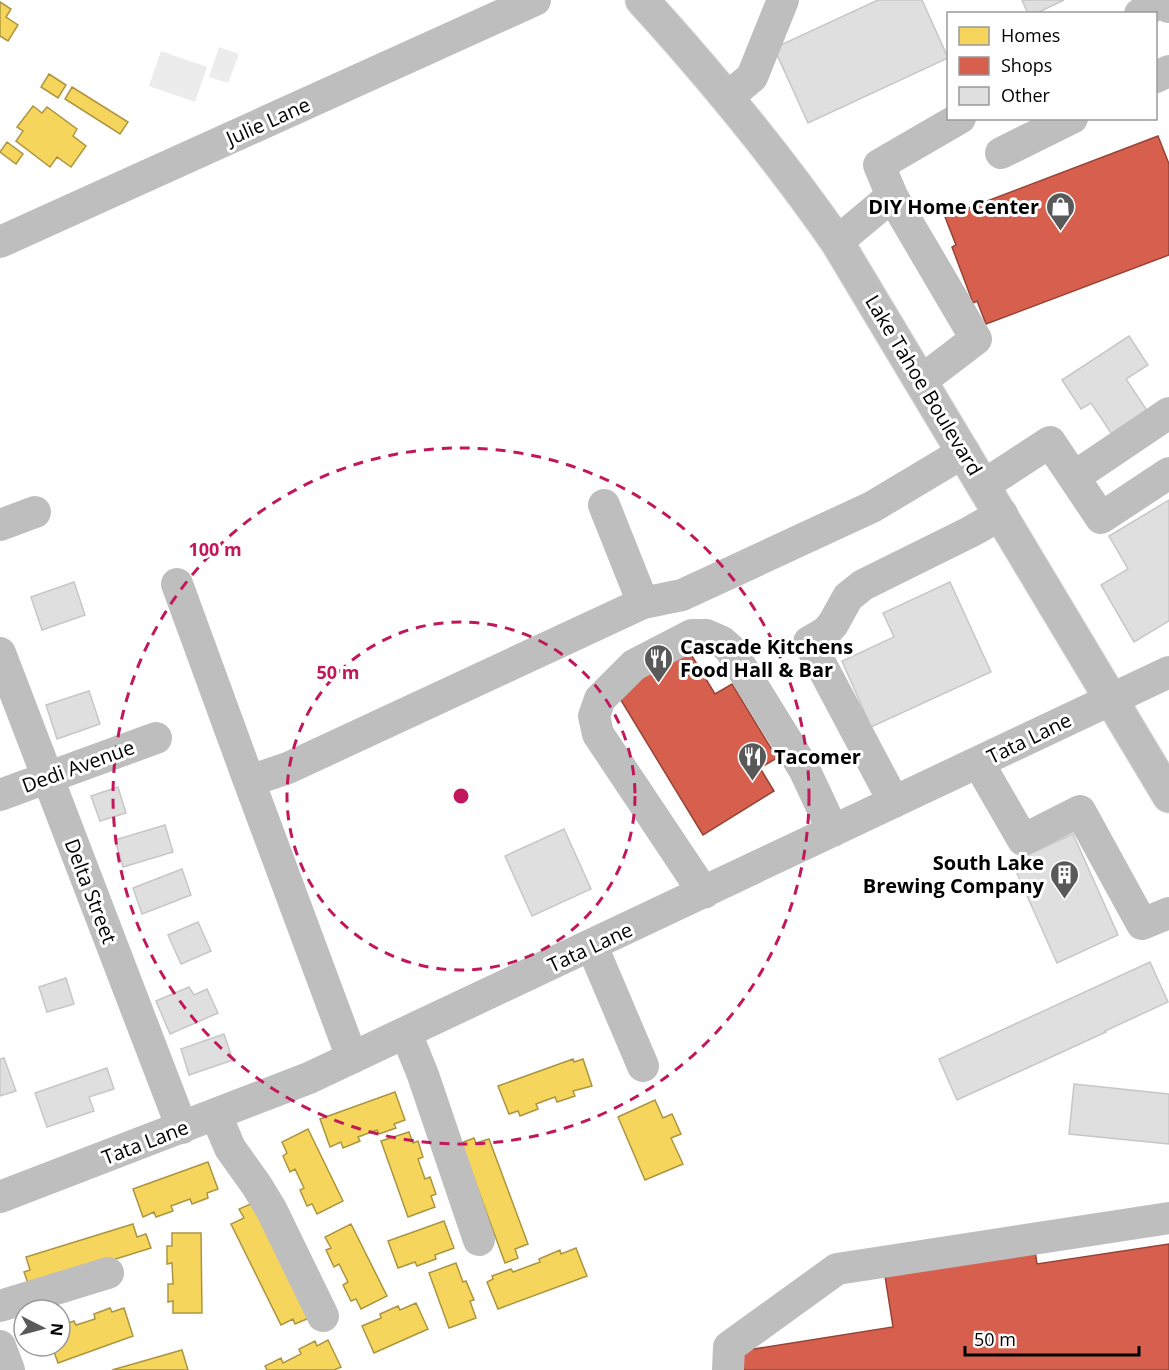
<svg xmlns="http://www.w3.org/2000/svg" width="1169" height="1370" font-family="'Open Sans',sans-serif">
<rect width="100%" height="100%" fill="#fff"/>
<path fill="#ececec" d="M219,47L239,54L228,83L209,77Z
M161,51L207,67L195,102L149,86Z"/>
<path fill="#f6d55c" stroke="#ac9540" stroke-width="1.5" d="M0,2L11,9L6,17L18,25L8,41L0,36Z
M49,74L66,85L58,98L41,87Z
M72,87L128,122L120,134L65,99Z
M33,106L42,113L47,107L77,129L73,136L86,146L71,167L57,157L50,167L16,141L23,131L17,127Z
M7,142L23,154L16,164L0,152Z
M573,1059L574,1062L583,1059L592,1086L573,1091L575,1096L557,1102L555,1097L536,1104L538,1109L520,1116L518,1111L509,1114L498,1086Z
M395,1092L405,1120L394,1124L396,1128L379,1134L377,1130L358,1137L360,1141L343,1148L341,1142L330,1147L320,1119Z
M655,1100L663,1118L672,1114L681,1134L671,1138L683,1164L645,1180L618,1117Z
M308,1129L343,1201L317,1214L312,1204L307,1206L300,1190L304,1188L295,1169L290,1172L283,1156L287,1153L282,1142Z
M409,1132L413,1143L418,1141L423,1157L418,1159L425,1179L430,1177L436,1194L431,1196L435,1207L408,1217L381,1141Z
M474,1138L476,1143L489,1139L528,1244L515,1249L518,1258L505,1263L461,1143Z
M208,1162L218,1189L207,1193L208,1198L192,1204L190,1199L171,1206L173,1211L156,1217L154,1212L143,1217L133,1189Z
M253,1203L309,1318L295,1324L293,1319L281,1325L231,1224L244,1218L239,1209Z
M444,1221L454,1248L435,1255L436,1259L417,1266L415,1262L398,1268L388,1241Z
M133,1224L137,1237L146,1234L151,1248L29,1286L24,1272L30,1270L26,1257Z
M351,1224L387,1296L361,1309L356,1299L351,1301L343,1285L348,1282L339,1264L334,1267L326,1250L331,1248L325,1237Z
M172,1233H201L202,1313H173V1301L168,1302V1284H173L172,1263L167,1264V1246H172Z
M576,1248L587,1276L498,1309L487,1282L493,1279L492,1276L511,1269L513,1272L540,1262L539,1259L560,1250L561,1254Z
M456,1263L463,1282L466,1281L474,1300L470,1301L476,1318L449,1328L429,1273Z
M416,1303L428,1329L374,1353L362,1326L381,1318L380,1314L398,1306L400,1310Z
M110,1308L112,1312L124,1308L133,1336L58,1363L52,1346H60V1326L74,1321L76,1325L95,1319L94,1314Z
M328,1340L341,1367L334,1370H267L265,1366L281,1358L283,1363L301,1354L299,1349L315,1341L317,1346Z
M182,1350L188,1370H112Z"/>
<path fill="#d6604d" stroke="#964336" stroke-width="1.5" d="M1158,136L1169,164V255L986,324L977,301L973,303L952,247L956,245L945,217Z
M687,648L715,694L732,684L777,758L760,768L774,791L703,835L616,692Z
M1034,1243L1037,1264L1169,1244V1370H744L741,1351L893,1327L885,1276Z"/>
<path fill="#dfdfdf" stroke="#c7c7c7" stroke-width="1.5" d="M878,0H922L948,58L808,123L774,48Z
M1022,0H1064L1035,14H1028Z
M1129,336L1148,365L1126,379L1148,412L1113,436L1091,403L1081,409L1062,380Z
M1169,500V621L1134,642L1101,585L1128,569L1109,536Z
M74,582L85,615L42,630L31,597Z
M950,582L991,672L871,727L842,661L894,637L883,613Z
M89,691L100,724L57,739L46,705Z
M118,787L126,813L100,821L91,796Z
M165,825L173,852L123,867L115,840Z
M564,829L591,889L532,916L505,856Z
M1073,834L1118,935L1057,963L1012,862Z
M182,869L191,895L142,914L133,888Z
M198,922L211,951L181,964L168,935Z
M1150,962L1168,1002L1105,1031L1106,1032L957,1100L939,1059Z
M66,978L74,1004L47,1012L39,987Z
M189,987L194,995L207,989L218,1013L170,1034L156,1001Z
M224,1034L233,1060L189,1075L181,1049Z
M4,1058L16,1091L0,1096V1059Z
M107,1068L114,1089L89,1097L94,1111L47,1127L35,1093Z
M1074,1084L1169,1094V1144L1069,1134Z"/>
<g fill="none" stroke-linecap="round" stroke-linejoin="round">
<defs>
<path id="major" d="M642,0C712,77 778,157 837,242L1169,796"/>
</defs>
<use href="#major" stroke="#dbdbdb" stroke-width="35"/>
<path stroke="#bebebe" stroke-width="32" d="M1140,14L1163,0L1169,7
M1156,77L1169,71
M728,97L752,77L783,0
M1001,153L1072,118
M892,196L976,339L921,381
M0,242L535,0
M837,242L892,196L879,165L960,118
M1074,477L1169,413
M984,485L1050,442L1101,518L1169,473
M604,505L643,603L682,595L872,507L964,452
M0,525L35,512
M177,584L249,781
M0,653L182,1128
M978,762L1023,840L1080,811L1142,924L1169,913
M0,795L156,738
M894,802L809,642L826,632L833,624L848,597L863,585L970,532L1002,514
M704,893L598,734L594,716L600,699L634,665L692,635H706L722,642L730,649L804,769L833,831
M592,946L643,1066
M406,1033L423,1075L479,1240
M352,1058L249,781L288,768L643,603
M216,1115L230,1148L257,1186L271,1209L323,1316
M0,1197L309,1078L1169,672
M0,1306L108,1273
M0,1346L9,1370
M728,1370L729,1347L837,1269L1169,1218"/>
<use href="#major" stroke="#bebebe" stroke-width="33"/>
</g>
<g fill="none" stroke="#c2185b" stroke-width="3" stroke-dasharray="10 8">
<circle cx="461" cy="796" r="174"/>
<circle cx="461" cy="796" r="348"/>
</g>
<defs>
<symbol id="shop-pin" viewBox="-11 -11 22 30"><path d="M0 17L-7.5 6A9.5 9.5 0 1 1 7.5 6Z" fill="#595959" stroke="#fff"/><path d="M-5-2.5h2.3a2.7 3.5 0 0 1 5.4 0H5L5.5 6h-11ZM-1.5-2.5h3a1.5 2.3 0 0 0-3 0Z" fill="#fff"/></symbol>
<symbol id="restaurant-pin" viewBox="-11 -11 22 30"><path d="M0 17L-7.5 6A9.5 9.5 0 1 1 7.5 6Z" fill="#595959" stroke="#fff"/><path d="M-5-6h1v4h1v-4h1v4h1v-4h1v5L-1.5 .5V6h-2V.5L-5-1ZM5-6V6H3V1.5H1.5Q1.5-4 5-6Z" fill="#fff"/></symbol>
<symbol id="building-pin" viewBox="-11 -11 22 30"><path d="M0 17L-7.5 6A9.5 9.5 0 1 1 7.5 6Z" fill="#595959" stroke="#fff"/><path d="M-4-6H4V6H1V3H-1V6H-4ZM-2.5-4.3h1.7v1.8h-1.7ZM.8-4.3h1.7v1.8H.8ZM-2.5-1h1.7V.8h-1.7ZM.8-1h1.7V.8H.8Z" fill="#fff"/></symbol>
</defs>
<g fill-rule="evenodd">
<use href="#shop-pin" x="1044" y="190" width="33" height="45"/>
<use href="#restaurant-pin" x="642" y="642" width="33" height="45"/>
<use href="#restaurant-pin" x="736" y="740" width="33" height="45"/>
<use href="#building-pin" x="1048" y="858" width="33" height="45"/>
</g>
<g text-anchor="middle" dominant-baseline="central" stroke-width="6" stroke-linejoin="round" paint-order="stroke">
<g font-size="20" fill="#000" stroke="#fff">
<text transform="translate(268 121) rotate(-24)">Julie Lane</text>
<text transform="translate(924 385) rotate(59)">Lake Tahoe Boulevard</text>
<text transform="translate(1029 738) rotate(-26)">Tata Lane</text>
<text transform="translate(78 766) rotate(-20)">Dedi Avenue</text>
<text transform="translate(91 891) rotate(69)">Delta Street</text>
<text transform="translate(590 947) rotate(-25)">Tata Lane</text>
<text transform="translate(145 1142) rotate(-21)">Tata Lane</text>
</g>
<g font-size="20" font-weight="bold" fill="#000" stroke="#fff" text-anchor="end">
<text x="1039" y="206">DIY Home Center</text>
<text x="680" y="646" text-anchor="start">Cascade Kitchens<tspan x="680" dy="23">Food Hall &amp; Bar</tspan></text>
<text x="774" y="756" text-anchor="start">Tacomer</text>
<text x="1044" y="862">South Lake<tspan x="1044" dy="23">Brewing Company</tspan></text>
</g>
</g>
<circle cx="461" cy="796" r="9" fill="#c2185b" stroke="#fff" stroke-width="3"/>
<g font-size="18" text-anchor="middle" font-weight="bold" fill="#c2185b" stroke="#fff" stroke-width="6" stroke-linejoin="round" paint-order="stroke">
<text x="215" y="556">100 m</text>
<text x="338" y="679">50 m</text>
</g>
<rect x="947" y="12" width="210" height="108" fill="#ffffff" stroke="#999999" stroke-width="1.5"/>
<rect x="959" y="27" width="30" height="18" fill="#f6d55c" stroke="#999999" stroke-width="1.5"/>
<text x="1001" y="42" font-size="18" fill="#000000">Homes</text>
<rect x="959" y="57" width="30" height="18" fill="#d6604d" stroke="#999999" stroke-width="1.5"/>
<text x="1001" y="72" font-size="18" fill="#000000">Shops</text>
<rect x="959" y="87" width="30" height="18" fill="#dfdfdf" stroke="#999999" stroke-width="1.5"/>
<text x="1001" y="102" font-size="18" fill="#000000">Other</text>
<g transform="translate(42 1328) rotate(96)"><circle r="28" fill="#ffffff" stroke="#999999" stroke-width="1.5"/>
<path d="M0-4.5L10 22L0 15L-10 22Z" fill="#595959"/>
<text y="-9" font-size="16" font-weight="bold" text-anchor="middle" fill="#000000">N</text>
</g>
<path d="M965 1346v9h174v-9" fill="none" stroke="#000000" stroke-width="3"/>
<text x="974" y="1346" font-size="18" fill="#000000" stroke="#ffffff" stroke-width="4.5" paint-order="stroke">50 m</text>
</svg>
